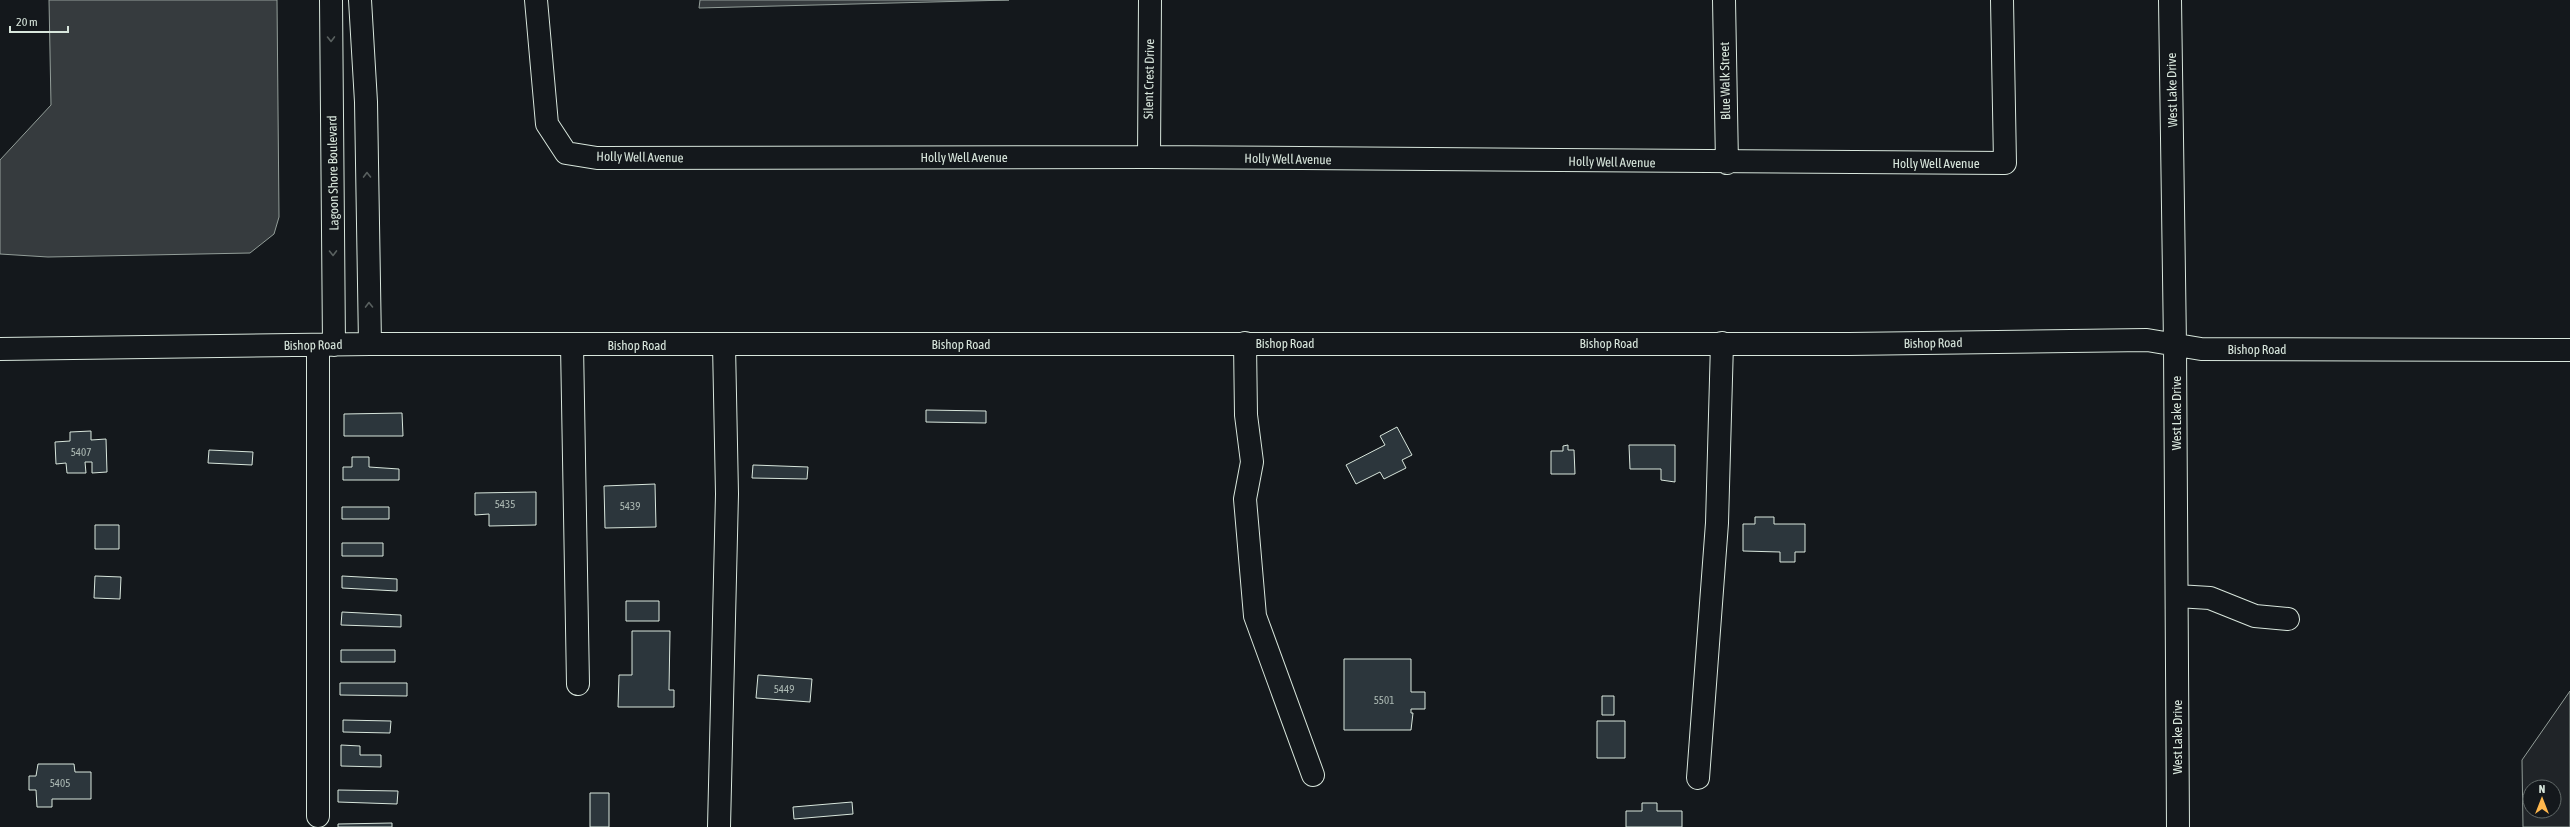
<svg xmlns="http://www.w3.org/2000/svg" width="2570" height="827" font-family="'Asap Condensed',sans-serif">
<rect width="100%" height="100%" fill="#14181c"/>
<path fill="#202428" stroke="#939e99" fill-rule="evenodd" d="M2570,691V827H2523L2522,760ZM2530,787H2554V811H2530Z"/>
<path fill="#363b3e" stroke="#939e99" d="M49,0H277L279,217L274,234L250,253L48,257L0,254V160L51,105Z
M700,0H1009L699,8Z"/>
<path fill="#2c363c" stroke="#d8e6dc" d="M926,410L986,411V423L926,422Z
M402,413L403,436H344V414Z
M1397,427L1412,455L1402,460L1406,468L1384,479L1380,472L1356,484L1346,465L1385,445L1380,436Z
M91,431V440L106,439L107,472L92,473V462H85L86,473H67L66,463L56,464L55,442L70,441V432Z
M1568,445V450H1574L1575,474H1551V451H1563V446Z
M1629,445H1675V482L1661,480V469H1630Z
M209,450L253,452L252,465L208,463Z
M352,457H369V467L399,469V480H343V467H352Z
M753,465L808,467L807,479L752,478Z
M655,484L656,527L605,528L604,486Z
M536,492V525L489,526V514L475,515V493Z
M342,507H389V519H342Z
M1755,517H1774V524H1805V552H1795V562H1780V552L1743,551V524H1755Z
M95,525H119V549H95Z
M342,543H383V556H342Z
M95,576L121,577L120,599L94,598Z
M342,576L397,579V591L342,588Z
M626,601H659V621H626Z
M342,612L401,615V627L341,625Z
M632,631H670L669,690H674V707H618L619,675H632Z
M341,650H395V662H341Z
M1344,659H1411V692H1425V709H1411V713H1413L1411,730H1344Z
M758,675L812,679L810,702L756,698Z
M340,683H407V696L340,695Z
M1602,696H1614V715H1602Z
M343,720L391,721L390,733L343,732Z
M1597,721H1625V758H1597Z
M341,745L360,746V755H381V767L341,766Z
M38,764H74L75,772H91V799H52V807H37L36,790H29V776H36Z
M338,790L398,791L397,804L338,802Z
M590,793H609V827H590Z
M852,802L853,814L794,819L793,807Z
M1642,803H1657V811H1682V827H1626V811H1642Z
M392,823V827H338V824Z"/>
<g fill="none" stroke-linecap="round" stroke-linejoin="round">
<defs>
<path id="minor" d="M331,0L334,345
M360,0L366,102L370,344
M536,0L547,124L566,153L597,158L1149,157L2005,163L2002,0
M1724,0L1727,163
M2170,0L2175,345L2178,827
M1149,157L1150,0
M1245,343L1246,415L1252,462L1245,499L1255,616L1313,775
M572,345L578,684
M318,346V816
M0,349L370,344H1849L2147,340L2201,349L2570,350
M2177,596L2210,598L2255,616L2288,619
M1698,778L1717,523L1722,343
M719,827L727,494L724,345"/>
</defs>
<use href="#minor" stroke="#d8e6dc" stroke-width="24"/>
<use href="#minor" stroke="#14181c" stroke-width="22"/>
</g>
<defs><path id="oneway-chevron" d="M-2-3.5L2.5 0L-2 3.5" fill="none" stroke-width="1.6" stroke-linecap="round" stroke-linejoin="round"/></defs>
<g stroke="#59605f">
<use href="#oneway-chevron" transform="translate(331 39) rotate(89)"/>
<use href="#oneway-chevron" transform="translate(367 175) rotate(-91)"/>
<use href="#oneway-chevron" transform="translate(333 253) rotate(89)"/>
<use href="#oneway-chevron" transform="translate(369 305) rotate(-91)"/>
</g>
<g text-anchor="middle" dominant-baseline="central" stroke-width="3" stroke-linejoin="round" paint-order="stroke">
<g font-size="11" fill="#adbab4">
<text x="81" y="452">5407</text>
<text x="505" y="504">5435</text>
<text x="630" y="506">5439</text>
<text x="784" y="689">5449</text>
<text x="1384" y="700">5501</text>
<text x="60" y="783">5405</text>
</g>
<g font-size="13" fill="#d8e6dc" stroke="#14181c">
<text transform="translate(1149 79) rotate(-89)">Silent Crest Drive</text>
<text transform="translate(1725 81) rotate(-91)">Blue Walk Street</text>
<text transform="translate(2172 90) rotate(-91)">West Lake Drive</text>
<text transform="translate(640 157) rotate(1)">Holly Well Avenue</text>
<text x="964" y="157">Holly Well Avenue</text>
<text transform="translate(1288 159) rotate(1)">Holly Well Avenue</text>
<text transform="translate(1612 162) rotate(1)">Holly Well Avenue</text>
<text x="1936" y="163">Holly Well Avenue</text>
<text transform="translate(333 173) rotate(-91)">Lagoon Shore Boulevard</text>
<text x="1285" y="343">Bishop Road</text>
<text x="1609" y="343">Bishop Road</text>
<text transform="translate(1933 343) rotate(-1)">Bishop Road</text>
<text x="961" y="344">Bishop Road</text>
<text transform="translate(313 345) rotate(-1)">Bishop Road</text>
<text x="637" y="345">Bishop Road</text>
<text x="2257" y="349">Bishop Road</text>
<text transform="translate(2176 413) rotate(-90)">West Lake Drive</text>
<text transform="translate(2177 737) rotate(-90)">West Lake Drive</text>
</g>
</g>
<g transform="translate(2542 799)"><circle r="19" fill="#14181c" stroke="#626a69"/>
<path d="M0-3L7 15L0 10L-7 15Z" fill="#ffb74d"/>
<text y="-6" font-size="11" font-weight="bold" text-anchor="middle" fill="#d8e6dc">N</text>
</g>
<path d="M10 26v6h58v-6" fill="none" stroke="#d8e6dc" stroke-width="2"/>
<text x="16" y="26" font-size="12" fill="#d8e6dc" stroke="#14181c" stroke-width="3" paint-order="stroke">20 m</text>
</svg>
